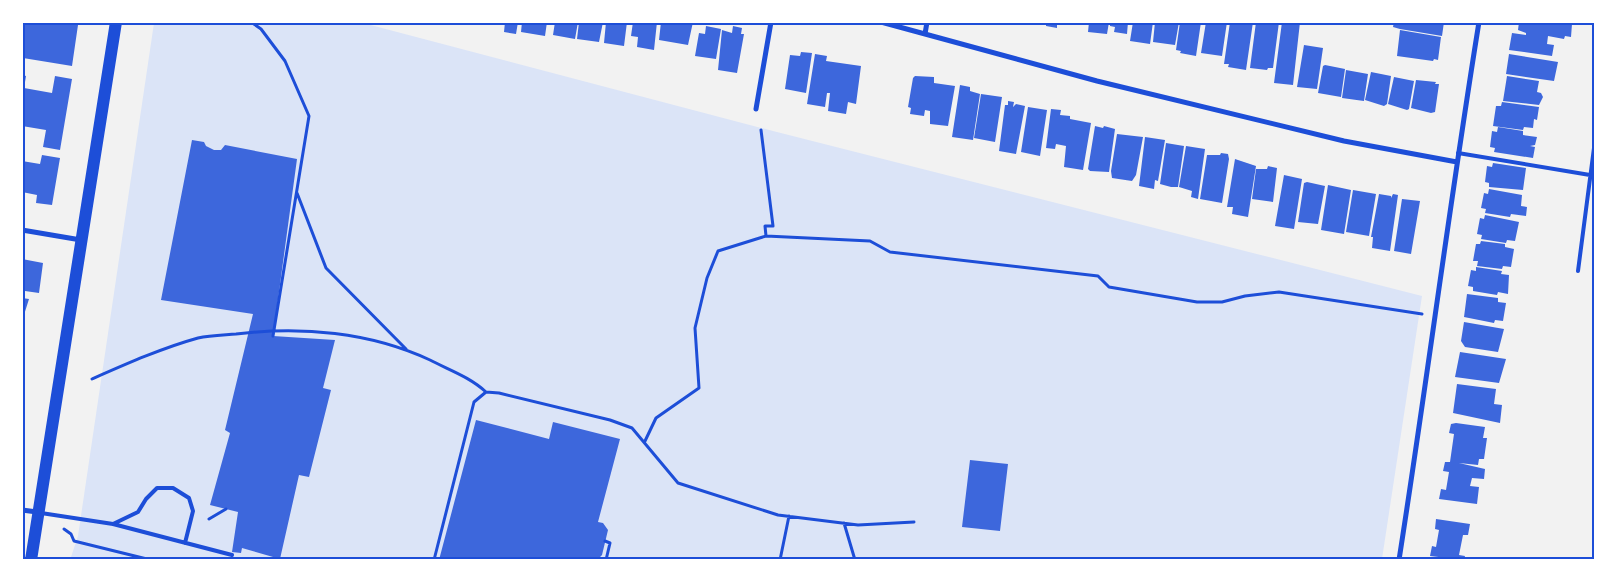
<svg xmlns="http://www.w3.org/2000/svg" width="1617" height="582" font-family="Mulish,sans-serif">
<rect width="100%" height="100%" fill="#f2f2f2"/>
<path fill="#dbe4f7" d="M154,23H363L773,131L1422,296L1382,559L70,560L78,536Z"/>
<path fill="#3d67dc" d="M22,22H59L78,25L72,66L23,58Z
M505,22H518L516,34L504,32Z
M522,22H547L545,36L521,32Z
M555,22H578L575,39L553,35Z
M579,22H603L599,42L577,39Z
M606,22H627L624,46L604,43Z
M633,22H657L654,50L637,47L638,37L631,36Z
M661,22H693L688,45L659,40Z
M1046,22H1057V28L1046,26Z
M1089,22H1109L1107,34L1088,32Z
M1110,22H1128L1127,34L1114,32L1115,27L1110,26Z
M1133,22H1153L1150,44L1130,41Z
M1155,22H1179L1175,45L1153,42Z
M1180,22H1201L1196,56L1180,53L1181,51L1176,50Z
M1206,22H1227L1222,56L1201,53Z
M1230,22H1253L1246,70L1228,67L1229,64H1224Z
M1256,22H1279L1273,68H1268L1267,70L1250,68Z
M1282,22H1300L1293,85L1274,83Z
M1394,22H1444L1442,36L1400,29L1393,27Z
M1519,22L1572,24L1571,37L1565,36L1564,39L1548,36L1547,44L1554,45L1552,56L1509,50L1512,33L1526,35V33L1518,30Z
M706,26L721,29L716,59L695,56L699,33L705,34Z
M733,26L742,28L741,34H744L737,73L718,70L722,30L732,33Z
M1400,30L1441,37L1438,60L1434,59L1433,61L1397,56Z
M1304,45L1323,48L1317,89L1297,87Z
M801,52L812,53L806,93L785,89L790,55L800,56Z
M815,54L827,56L826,61L861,66L856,104L848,102L846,114L828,111L830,93H827L825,107L807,104Z
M1509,54L1558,62L1554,81L1506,74Z
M1325,65L1345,69L1341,97L1318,93L1323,66Z
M1346,70L1368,74L1364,101L1342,98Z
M1371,72L1391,76L1387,104L1384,106L1365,100Z
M22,75L26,76L24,88L52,93L55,76L72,79L60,150L43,147L46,130L22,126Z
M915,76L934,77V83L955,86L948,126L930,124V111L925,110L924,116L910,114L911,108L908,107L913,78Z
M1507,76L1539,81L1537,92L1541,93L1543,97L1539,105L1503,101Z
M1394,77L1414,81L1409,109L1407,110L1388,104Z
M1416,80L1436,82L1435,84H1439L1435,112L1431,113L1411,108Z
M960,85L970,87V91L980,94L973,140L952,137Z
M981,94L1002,97L995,142L974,138Z
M1008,101L1014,102L1013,107L1016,104L1025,106L1016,154L999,151L1005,105H1008Z
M1502,102L1539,107L1537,120L1534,119L1533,128L1524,127L1523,130L1493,126L1496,106H1501Z
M1028,107L1047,110L1040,156L1021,152Z
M1051,109L1061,110L1060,115L1070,116V119L1091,123L1083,170L1064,167L1066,146L1056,144L1055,149L1046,148Z
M1095,126L1103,128L1104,126L1115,129L1109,172L1090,171L1088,169Z
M1498,127L1523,131V135L1537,137L1535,145L1530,146L1535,147L1533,158L1494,152L1495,148L1490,147L1492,131L1497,132Z
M1117,134L1143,137L1136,175L1132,181L1112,178L1111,171Z
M1145,137L1165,140L1158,181L1155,180L1154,189L1139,186Z
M192,140L204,142L206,146L214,150H221L225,145L297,159L273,336L335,340L323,388L331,390L309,477L299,475L280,559L242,548L241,553L232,552L238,512L210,505L230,433L225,430L253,314L161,300Z
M1166,143L1184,146L1178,187H1171L1160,184Z
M1186,146L1205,149L1198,199L1191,197L1192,191L1179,187Z
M1221,153L1228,154L1229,159L1222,203L1200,199L1207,155H1220Z
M42,155L60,158L52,205L36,203L37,195L22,192V161L40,164Z
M1235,159L1256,166L1248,217L1232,214L1233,207H1227Z
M1493,163L1526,168L1523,190L1489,187V183L1485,182L1487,166L1492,167Z
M1268,166L1277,168L1273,202L1252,199L1256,169H1267Z
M1284,175L1302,179L1294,229L1275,226Z
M1307,182L1325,186L1318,224L1298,222L1304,183Z
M1328,185L1351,190L1344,234L1321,230Z
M1489,189L1522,195L1521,206L1527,207L1526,216L1511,214L1510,217L1485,213L1486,209L1481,208L1484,193L1488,194Z
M1353,190L1376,194L1369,236L1346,232Z
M1379,194L1391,196V198L1393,194L1398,195L1390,251L1372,248L1373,237H1371Z
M1402,199L1420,201L1411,254L1394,251Z
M1485,215L1519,222L1515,241L1507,240L1506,243L1481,239L1482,235L1477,234L1480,218L1484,219Z
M1481,241L1505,244V247L1514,249L1511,267L1503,266L1502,269L1477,266L1478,261H1473L1476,244H1480Z
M22,259L43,263L39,293L25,291L22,289Z
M1476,267L1502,271L1501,274L1509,275L1508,294L1498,292L1497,295L1473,291V287L1468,286L1471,270L1476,271Z
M1467,294L1498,298V302L1506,303L1503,321L1495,320L1494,323L1464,317Z
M22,298L29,299L23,318H22Z
M1464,322L1504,329L1498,352L1465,347L1461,341Z
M1460,352L1506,359L1499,383L1455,377Z
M1457,384L1496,389L1494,404L1502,405L1500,423L1453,413Z
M476,420L549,439L553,422L620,439L598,522L603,523L608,530L602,555L597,560H439Z
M1456,423L1485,427L1483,438H1487L1484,459H1479L1478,465L1459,463L1485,469L1484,479L1472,478L1470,486L1479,487L1477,504L1439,499L1441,489L1446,490L1449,472L1443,471L1445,462H1450L1454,434L1449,433L1451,424Z
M970,460L1008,464L1000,531L962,527Z
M1436,519L1470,524L1468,535H1463L1459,555L1465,556L1464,560L1430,556L1432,546L1436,547L1439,530L1435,529Z"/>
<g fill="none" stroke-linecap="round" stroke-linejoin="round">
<path stroke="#1d4ed8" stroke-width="3" d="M251,22L261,29L285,61L309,116L273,336
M761,130L773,226H765L766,236
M297,193L326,268L406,349
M92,379C126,364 162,348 198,338C210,335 224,335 236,334C301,326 370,332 430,360C449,370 470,377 486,392L499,393L610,420L632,428L678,483L778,515L858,525L914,522
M645,441L656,418L699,388L695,328L707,278L718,251L766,236L870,241L890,252L1098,276L1109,287L1197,302H1222L1245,296L1279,292L1422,314
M209,519L226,509
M844,523L855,560
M64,529L71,534L74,541L151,560
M605,541L610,543L606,560
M434,560L474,402L486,392
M780,560L789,516"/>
<path stroke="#1d4ed8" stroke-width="4" d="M1458,153L1590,175
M1578,271L1594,148
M41,513L113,524L232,555
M113,524L138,512L146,499L157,488H173L189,498L193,511L185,543"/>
<path stroke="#1d4ed8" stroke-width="5" d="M881,22L1097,81L1344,141L1457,162
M925,34L927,22
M756,109L771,22
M22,230L81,240
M22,510L37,512
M1399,560C1427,381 1450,201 1479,22"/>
<path stroke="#1d4ed8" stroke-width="12" d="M31,560L116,22"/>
</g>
<rect width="1617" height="582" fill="none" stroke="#ffffff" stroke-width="48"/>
<rect x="24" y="24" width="1569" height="534" fill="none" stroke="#1d4ed8" stroke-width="2"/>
</svg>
